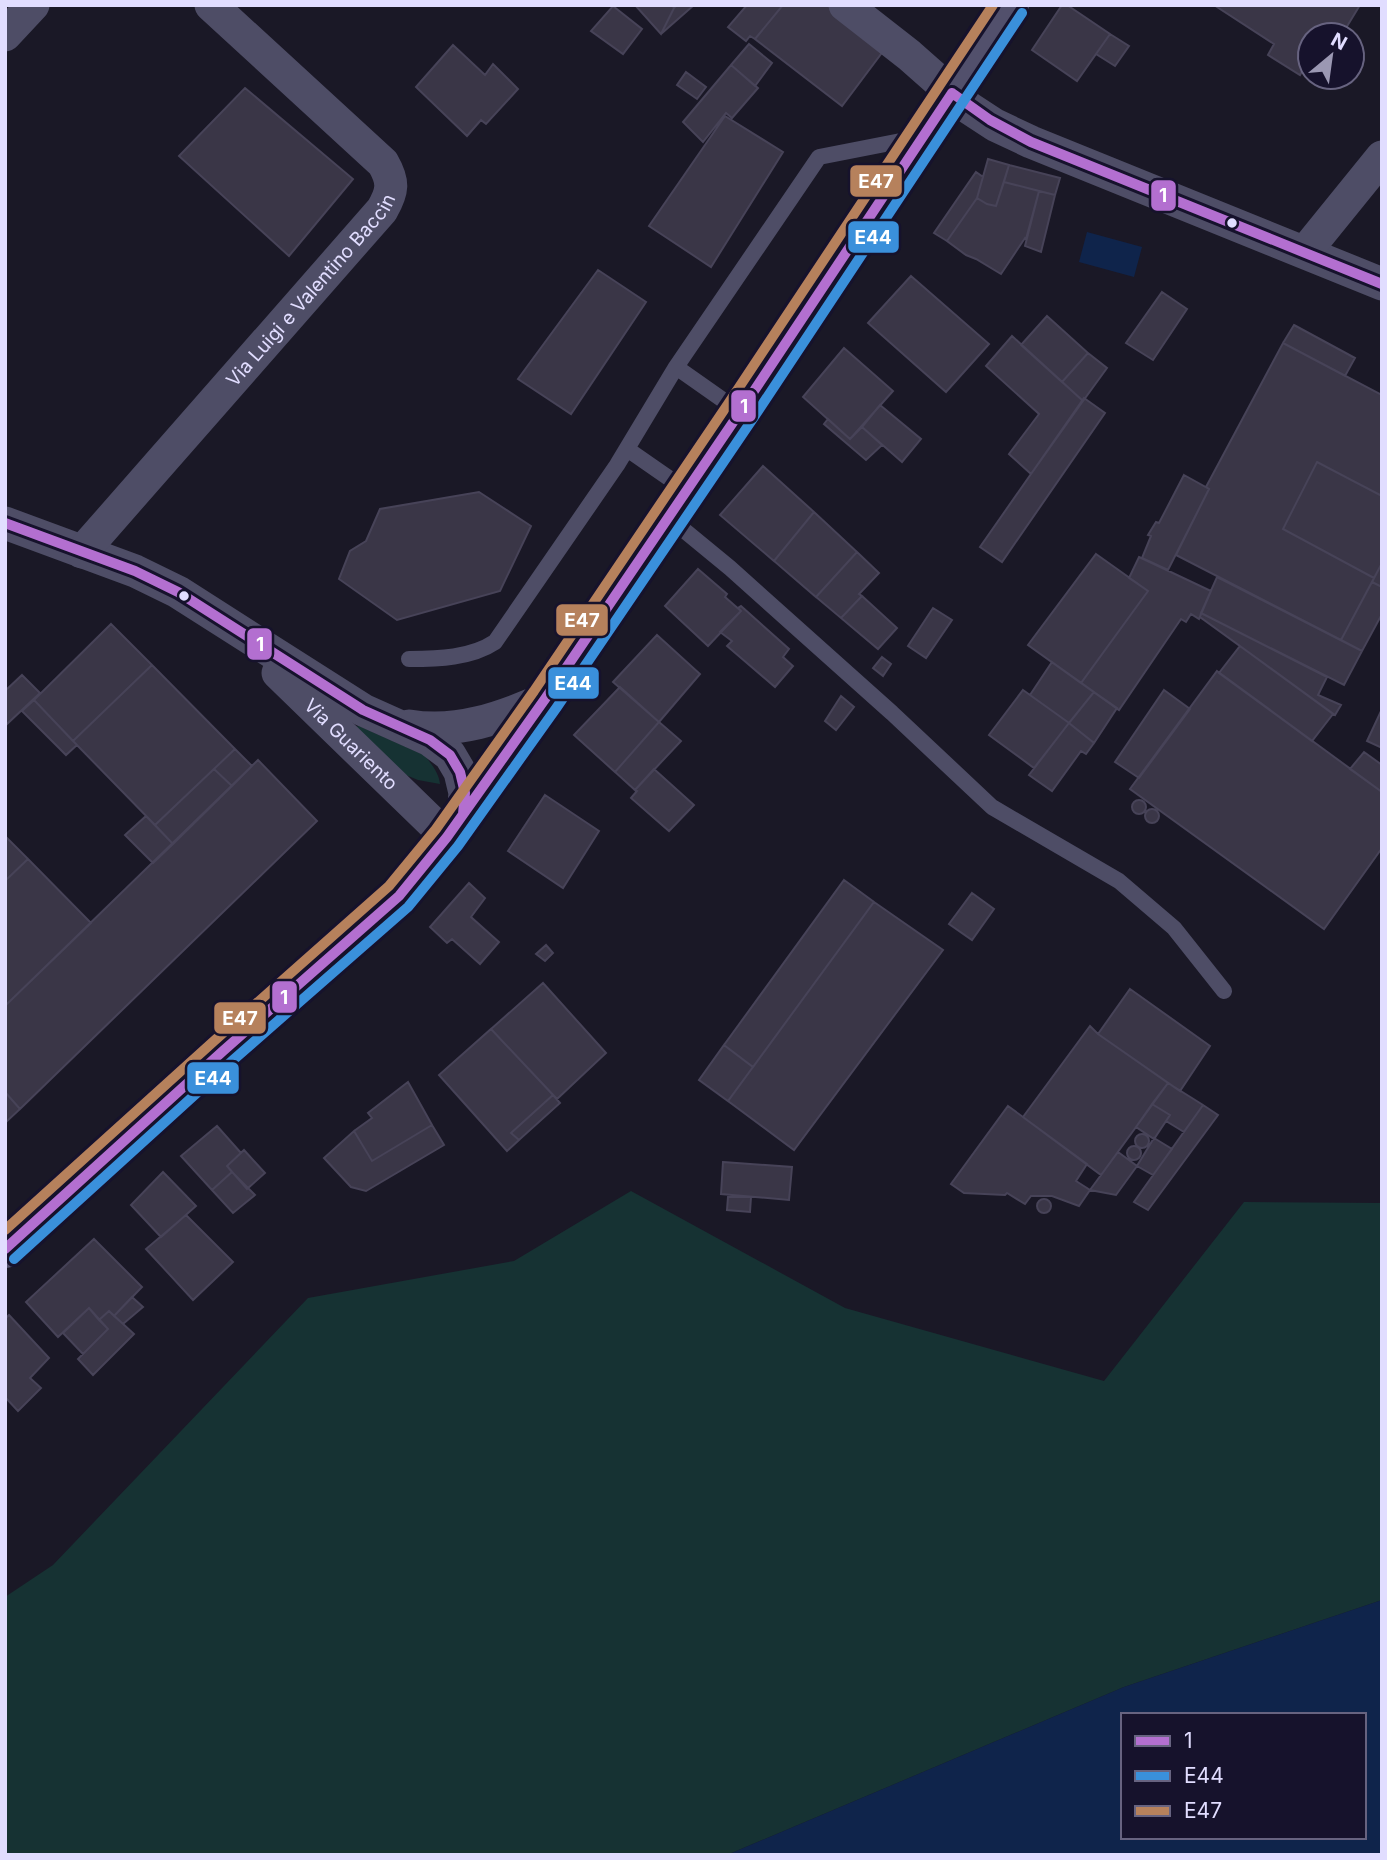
<svg xmlns="http://www.w3.org/2000/svg" width="1387" height="1860" font-family="Inter,sans-serif">
<rect width="100%" height="100%" fill="#1a1826"/>
<path fill="#163233" d="M359,726L424,755C431,763 439,773 440,784L418,780L406,775L355,727Z
M631,1191L845,1308L1104,1381L1244,1202L1382,1203V1600L1124,1687L727,1855H5V1597L53,1565L308,1298L514,1261Z"/>
<path fill="#0f244b" fill-rule="evenodd" d="M1087,232L1142,247L1134,277L1079,262Z
M1382,1600V1855H727L1124,1687ZM1123,1715H1364V1837H1123Z"/>
<path fill="#3a3647" stroke="#474358" stroke-width="2" d="M635,5H672L674,8L661,34Z
M677,5H694L661,34L674,8Z
M747,5H783L755,39L750,36L746,41L728,27Z
M783,5H827L887,46L842,106L755,39Z
M1062,5H1067L1110,34L1077,81L1032,50Z
M1214,5H1360L1346,28L1348,29L1344,35H1310V69L1305,66L1300,75L1268,55L1274,44Z
M613,6L642,29L623,54L591,31Z
M1110,34L1129,46L1115,66L1096,54Z
M749,44L772,63L755,86L731,65Z
M453,45L485,75L493,64L518,89L486,124L481,120L467,136L416,87Z
M731,65L758,88L732,118L726,113L703,142L683,122Z
M686,72L706,87L697,99L677,85Z
M245,88L353,179L289,256L179,156Z
M725,116L783,152L711,267L649,226Z
M988,159L1009,165L996,206L987,204L977,198Z
M1009,165L1060,178L1055,195L1004,182Z
M976,172L983,177L977,198L947,241L934,233Z
M1004,182L1039,191L1026,239L1025,238L1001,274L976,259L966,255L947,241L977,198L987,204L996,206Z
M1039,191L1055,195L1041,252L1025,246Z
M598,270L646,302L571,414L518,379Z
M911,276L989,344L946,392L868,323Z
M1162,292L1187,309L1153,360L1126,343Z
M1047,316L1088,353L1062,382L1021,345Z
M1294,325L1355,358L1345,376L1283,343Z
M1012,336L1083,401L1031,474L1009,454L1039,414L986,366Z
M1283,343L1382,395V496L1317,462L1283,529L1374,578L1341,640L1176,555L1209,489L1206,487Z
M844,348L893,391L850,439L803,397Z
M1088,353L1107,368L1083,401L1062,382Z
M1084,398L1105,413L1002,562L980,547Z
M880,405L921,439L902,462L862,427Z
M828,419L850,439L862,427L882,445L866,460L824,424Z
M1317,462L1382,496V563L1374,578L1283,529Z
M763,466L814,512L774,561L720,515Z
M1184,475L1209,489L1168,570L1142,558L1151,536L1148,535L1156,522L1159,523Z
M479,492L531,526L500,591L397,620L339,579L350,551L366,541L380,509Z
M814,512L857,552L816,597L774,561Z
M857,552L879,573L859,594L862,596L841,618L816,597Z
M1096,554L1148,591L1081,683L1028,645Z
M1139,557L1211,591L1199,619L1191,614L1186,622L1181,619L1119,710L1081,683L1148,591L1129,578Z
M1382,563V587L1372,582Z
M698,569L727,594L725,597L741,611L708,646L665,606Z
M1217,577L1362,651L1344,685L1201,613Z
M1372,582L1382,587V614L1362,651L1341,640Z
M862,596L897,628L878,649L841,618Z
M741,606L789,649L783,657L793,666L775,687L727,646L732,641L720,632L741,611L738,608Z
M933,608L952,620L926,658L908,646Z
M1201,613L1327,677L1318,695L1341,705L1335,715L1200,617Z
M111,624L152,665L73,741L34,700Z
M657,635L700,674L659,722L613,682Z
M1240,646L1333,714L1312,741L1219,673Z
M882,657L891,664L883,676L873,668Z
M1052,662L1094,692L1069,723L1030,695Z
M152,665L235,749L155,825L73,741Z
M1217,671L1382,792V848L1324,929L1130,789Z
M22,675L40,693L7,724L5,722V691Z
M620,687L659,722L615,772L574,735Z
M1023,690L1069,723L1034,768L989,735Z
M1164,690L1190,709L1139,778L1115,762Z
M1094,692L1117,708L1094,743L1069,723Z
M841,696L854,707L836,730L825,721Z
M34,700L77,745L66,755L22,711Z
M1382,709V748L1367,741Z
M659,722L681,741L635,790L615,772Z
M1069,723L1094,743L1086,754L1081,751L1052,791L1029,775Z
M235,749L252,766L232,786L214,769Z
M1364,752L1382,765V792L1350,769Z
M258,760L317,821L20,1109L5,1092V1006Z
M214,769L232,786L173,844L155,825Z
M654,769L694,805L669,831L631,798L637,791L635,790Z
M545,795L599,831L563,888L508,851Z
M1132 807a7 7 0 1 1 14 0a7 7 0 1 1-14 0Z
M1145 816a7 7 0 1 1 14 0a7 7 0 1 1-14 0Z
M146,816L173,844L153,863L125,835Z
M5,836L28,859L5,881Z
M28,859L91,923L5,1006V881Z
M844,880L874,902L753,1067L724,1045Z
M469,883L485,898L471,917L499,942L480,964L452,939L447,943L430,927Z
M972,893L994,909L972,940L949,924Z
M874,902L943,950L794,1150L728,1101Z
M546,945L553,953L545,961L536,954Z
M543,983L606,1053L557,1099L491,1029Z
M1130,989L1210,1046L1180,1091L1098,1034Z
M1090,1026L1098,1034L1168,1083L1101,1175L1023,1117Z
M491,1029L553,1095L511,1133L519,1140L507,1151L439,1075Z
M724,1045L753,1067L728,1101L699,1080Z
M408,1082L432,1125L372,1161L354,1131L372,1118L368,1113Z
M1168,1083L1203,1105L1184,1132L1166,1121L1170,1115L1152,1104Z
M5,1092L20,1109L5,1123Z
M553,1095L560,1103L519,1140L511,1133Z
M1152,1104L1170,1115L1154,1139L1136,1127Z
M1203,1105L1218,1115L1148,1210L1134,1202Z
M1008,1106L1087,1164L1076,1181L1090,1190L1079,1206L1052,1196H1031L1025,1204L1007,1193L1005,1195L964,1193L951,1184Z
M432,1125L444,1145L366,1191L351,1187L324,1158L354,1131L372,1161Z
M217,1126L241,1153L227,1166L232,1172L212,1190L181,1156Z
M1135 1141a7 7 0 1 1 14 0a7 7 0 1 1-14 0Z
M1154,1138L1172,1149L1153,1175L1137,1166Z
M1127 1153a7 7 0 1 1 14 0a7 7 0 1 1-14 0Z
M244,1150L265,1173L247,1189L227,1166Z
M1118,1152L1137,1166L1116,1195L1090,1190Z
M723,1162L792,1167L789,1200L721,1194Z
M163,1172L196,1206L161,1237L131,1205Z
M232,1172L255,1195L233,1213L212,1190Z
M728,1197H751L750,1212L727,1210Z
M1037 1206a7 7 0 1 1 14 0a7 7 0 1 1-14 0Z
M186,1215L233,1262L193,1300L146,1249Z
M94,1239L142,1287L114,1316L109,1311L99,1320L89,1308L58,1337L26,1302Z
M132,1297L143,1307L123,1324L114,1316Z
M89,1308L108,1329L83,1354L63,1333Z
M109,1311L134,1334L93,1375L78,1359L108,1329L99,1320Z
M9,1315L49,1358L30,1378L41,1388L18,1411L5,1397V1319Z"/>
<g fill="none" stroke-linecap="round" stroke-linejoin="round">
<path stroke="#4e4d66" stroke-width="16" d="M740,412L676,367L819,157L916,138
M627,449L686,490
M668,517L730,568L892,713L992,807L1119,881L1174,928L1224,991
M409,659C438,659 471,658 495,642L617,465L676,367"/>
<g stroke="#4e4d66" stroke-width="33">
<path d="M845,5L909,55L969,108L995,125L1031,142L1382,284"/>
<path d="M5,35L33,5"/>
<path d="M1305,252L1382,157"/>
<path d="M5,523L135,571L178,592L363,710L430,740L450,755L460,772L465,793L463,814"/>
<path id="s1" d="M82,552L382,210C393,191 394,182 383,163L211,5"/>
<path id="s2" d="M278,673L447,837"/>
<path d="M409,726C457,734 501,718 545,699"/>
</g>
<path stroke="#52506c" stroke-width="38" d="M5,1249L223,1051L399,896L447,837L545,699L740,412L1010,5"/>
<defs>
<path id="bus-1" d="M952,93L990,120L1031,142L1382,284
M5,523L135,571L178,592L363,710L430,740L450,755L460,772L465,793L463,814
M5,1249L223,1051L399,896L447,837L545,699L740,412L952,93"/>
<path id="bus-2" d="M14,1259L232,1061L408,907L458,846L557,707L752,420L1022,13"/>
<path id="bus-3" d="M5,1230L214,1041L389,886L436,829L534,691L728,404L993,5"/>
</defs>
<use href="#bus-1" stroke="#16122c" stroke-width="16"/>
<use href="#bus-2" stroke="#16122c" stroke-width="16"/>
<use href="#bus-3" stroke="#16122c" stroke-width="16"/>
<use href="#bus-1" stroke="#b36fd0" stroke-width="10"/>
<use href="#bus-2" stroke="#3a90db" stroke-width="10"/>
<use href="#bus-3" stroke="#b6815c" stroke-width="10"/>
</g>
<g fill="#e1ddff" stroke="#16122c" stroke-width="2.5">
<circle cx="1232" cy="223" r="6"/>
<circle cx="184" cy="596" r="6"/>
</g>
<g text-anchor="middle" dominant-baseline="central" stroke-width="7" stroke-linejoin="round" paint-order="stroke">
<g font-size="19" fill="#e1ddff" stroke="#16122c">
<text stroke="none"><textPath href="#s1" startOffset="348">Via Luigi e Valentino Baccin</textPath></text>
<text stroke="none"><textPath href="#s2" startOffset="102">Via Guariento</textPath></text>
</g>
</g>
<g stroke="#16122c" stroke-width="2.5">
<rect x="849" y="164" width="54" height="34" rx="7" fill="#b6815c"/>
<rect x="1150" y="179" width="27" height="33" rx="7" fill="#b36fd0"/>
<rect x="847" y="220" width="53" height="34" rx="7" fill="#3a90db"/>
<rect x="730" y="389" width="27" height="34" rx="7" fill="#b36fd0"/>
<rect x="555" y="603" width="54" height="34" rx="7" fill="#b6815c"/>
<rect x="246" y="627" width="27" height="34" rx="7" fill="#b36fd0"/>
<rect x="547" y="666" width="53" height="34" rx="7" fill="#3a90db"/>
<rect x="271" y="980" width="27" height="34" rx="7" fill="#b36fd0"/>
<rect x="213" y="1001" width="54" height="34" rx="7" fill="#b6815c"/>
<rect x="186" y="1061" width="54" height="34" rx="7" fill="#3a90db"/>
</g>
<g font-size="19" text-anchor="middle" font-weight="bold" fill="#fff">
<text x="876" y="188">E47</text>
<text x="1163" y="202">1</text>
<text x="873" y="244">E44</text>
<text x="744" y="413">1</text>
<text x="582" y="627">E47</text>
<text x="260" y="651">1</text>
<text x="573" y="690">E44</text>
<text x="284" y="1004">1</text>
<text x="240" y="1025">E47</text>
<text x="213" y="1085">E44</text>
</g>
<rect width="1387" height="1860" fill="none" stroke="#e1ddff" stroke-width="14"/>
<rect x="1121" y="1713" width="245" height="126" fill="#16122c" stroke="#676380" stroke-width="2"/>
<rect x="1135" y="1736" width="35" height="10" fill="#b36fd0" stroke="#676380" stroke-width="2"/>
<text x="1184" y="1748" font-size="21" fill="#e1ddff">1</text>
<rect x="1135" y="1771" width="35" height="10" fill="#3a90db" stroke="#676380" stroke-width="2"/>
<text x="1184" y="1783" font-size="21" fill="#e1ddff">E44</text>
<rect x="1135" y="1806" width="35" height="10" fill="#b6815c" stroke="#676380" stroke-width="2"/>
<text x="1184" y="1818" font-size="21" fill="#e1ddff">E47</text>
<g transform="translate(1331 56) rotate(29)"><circle r="33" fill="#16122c" stroke="#676380" stroke-width="2"/>
<path d="M0-5L12 26L0 18L-12 26Z" fill="#9b98b3"/>
<text y="-10" font-size="19" font-weight="bold" text-anchor="middle" fill="#e1ddff">N</text>
</g>
</svg>
